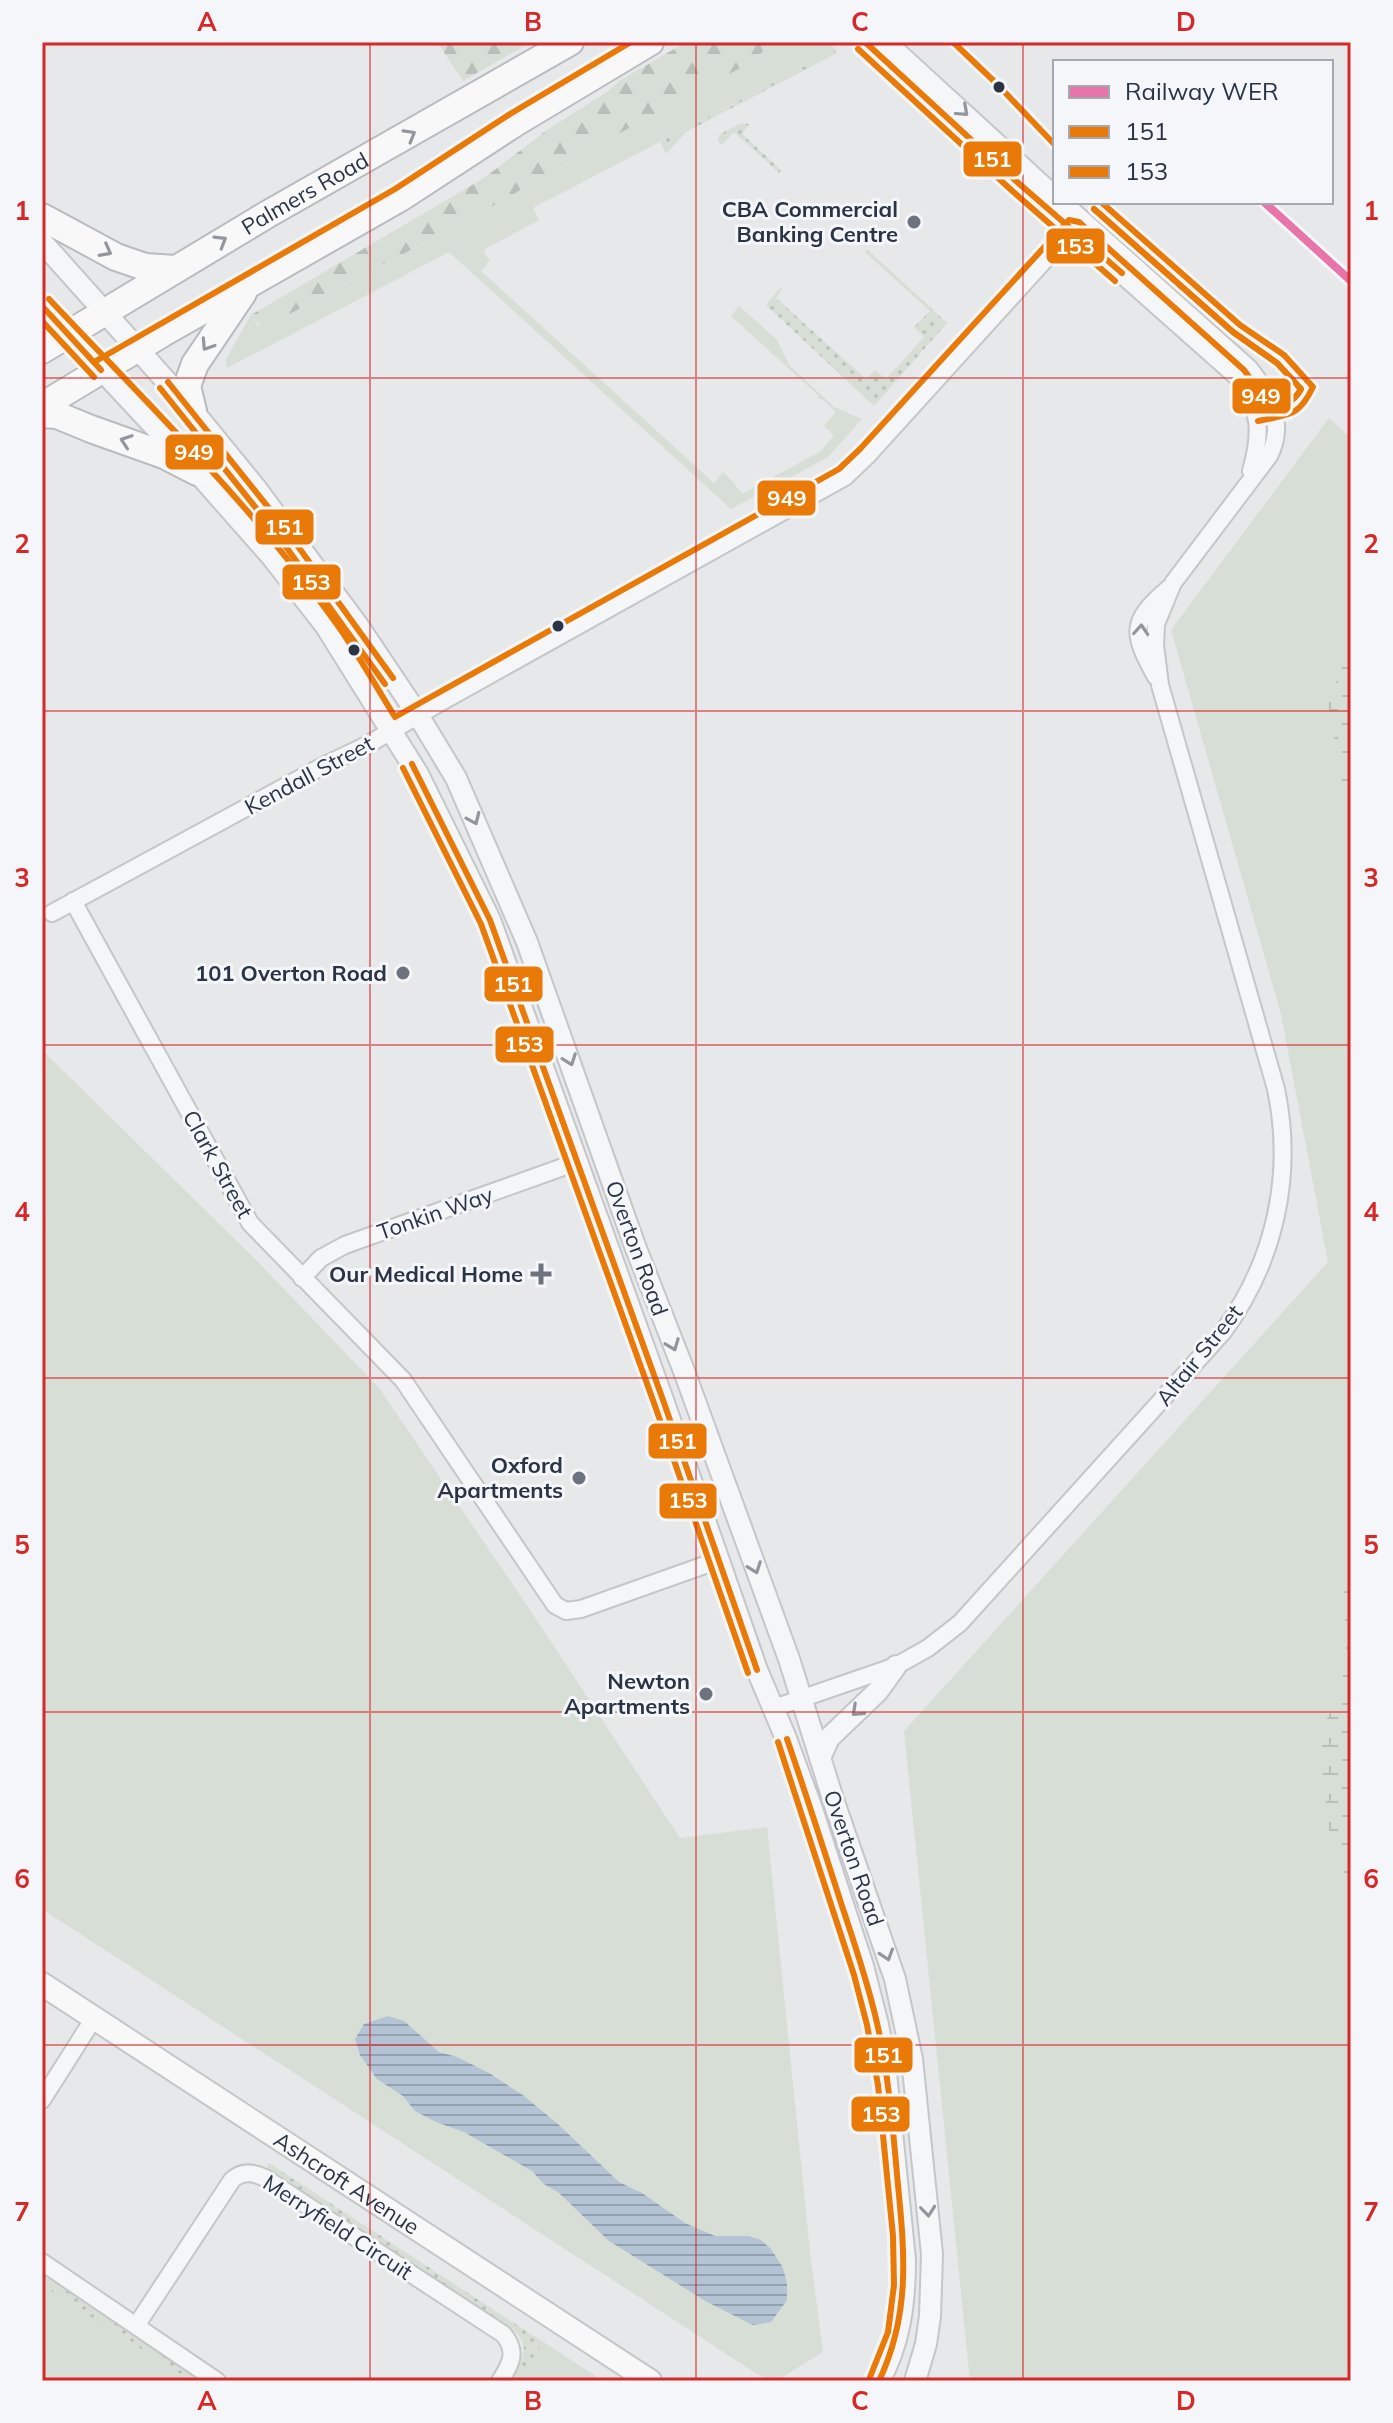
<svg xmlns="http://www.w3.org/2000/svg" width="1393" height="2423" font-family="Mulish,sans-serif">
<defs>
<pattern id="forest-firs" width="22" height="20" patternUnits="userSpaceOnUse" patternTransform="scale(2)"><rect width="22" height="20" fill="#d6ded6"/><path d="M5 1l3.5 6h-7zM16 11l3.5 6h-7z" fill="#b8bfb9"/></pattern>
<pattern id="wetland-marsh" width="20" height="14" patternUnits="userSpaceOnUse" patternTransform="scale(2)"><rect width="20" height="14" fill="#d6ded6"/><path d="M1 5h8M5 5V1M11 12h8M15 12V8" fill="none" stroke="#b8bfb9"/></pattern>
<pattern id="garden-dots" width="8" height="8" patternUnits="userSpaceOnUse" patternTransform="scale(2)"><rect width="8" height="8" fill="#d6ded6"/><path d="M2 2h.1M6 6h.1" fill="none" stroke="#b8bfb9" stroke-width="1.8" stroke-linecap="round"/></pattern>
<pattern id="water-rules" width="6" height="5" patternUnits="userSpaceOnUse" patternTransform="scale(2)"><rect width="6" height="5" fill="#b4c4d5"/><path d="M0 2.5h6" fill="none" stroke="#93a0af"/></pattern>
</defs>
<rect width="100%" height="100%" fill="#e6e8ea"/>
<path fill="#d6ded6" d="M771,42H828L836,50L533,208L539,220L485,249L484,254L490,260L481,271L714,483L723,472L734,483L742,494L821,451L834,435L824,426L836,412L822,399H819V396L731,316L739,306L777,340L790,366L834,407L862,419L828,457L731,509L449,252L227,368L226,359L251,315L258,325H270L475,216L622,132L699,91L756,59Z
M1329,418L1351,438V2381H970L904,1731L1328,1262L1281,1014L1171,630Z
M42,1050L257,1261L379,1388L528,1607L680,1838L767,1827L810,2252L823,2352L776,2381H768L42,1909Z
M42,2275L55,2283L51,2290L191,2381H42Z
M536,2337L603,2381H508Z"/>
<path fill="url(#forest-firs)" d="M443,42H531L463,81L439,45Z
M686,42H771L756,59L699,91L622,132L475,216L269,325L261,326L251,315L484,178L547,130L607,92L621,80Z"/>
<path fill="url(#wetland-marsh)" d="M1351,642V806L1343,790L1328,703Z
M1351,1585V1891L1329,1829L1318,1734L1341,1694L1346,1648L1344,1592Z"/>
<path fill="url(#garden-dots)" d="M836,50L835,54L686,132L666,154L660,142Z
M741,123L749,124L742,134L781,170L779,173L734,132L722,145L718,141L719,135Z
M867,249L947,323L874,406L766,305L779,289L784,287L776,298L866,379L875,370L886,379L924,337L914,327L930,311L865,252Z
M269,2163L543,2342L524,2370L517,2366C526,2353 527,2343 515,2332L266,2170Z
M55,2283L204,2381H191L50,2290Z"/>
<path fill="url(#water-rules)" d="M388,2016L404,2021L439,2052L457,2057L489,2073L524,2096L559,2125L619,2182L642,2193L685,2223L715,2236H748L761,2240L771,2249L783,2268L787,2284V2300L771,2322L753,2325L707,2302L609,2241L559,2193L544,2184L532,2171L464,2132L436,2122L415,2111L403,2096L377,2079L360,2055L355,2039L364,2024Z"/>
<g fill="none" stroke-linecap="round" stroke-linejoin="round">
<defs>
<path id="minor" d="M865,42L1016,181L1237,377C1261,411 1262,432 1251,471
M888,42L1055,195
M1156,677C1132,633 1129,622 1169,588
M73,901L250,1223L403,1380L555,1605L566,1611L581,1609L719,1560
M52,913L321,767L367,745L441,702L845,477L867,456L1082,219
M302,1278L321,1258L345,1245L577,1162
M774,1708L896,1666L928,1648L960,1623L1223,1332C1275,1261 1294,1175 1276,1089L1160,685L1155,645L1156,624L1173,583L1269,456C1286,423 1270,394 1249,368L1063,202
M42,2100L94,2018
M42,2262L217,2381
M136,2326L232,2180C242,2171 253,2172 265,2178L503,2334C518,2351 511,2364 500,2381"/>
<path id="tertiary" d="M42,242L193,411L255,487L359,627L418,715L456,778L527,942L635,1246L684,1371L789,1659L834,1802L895,1979L912,2059L932,2254L930,2316L926,2344L915,2381
M42,306L197,472L272,557L325,625L418,774L490,920L663,1400L757,1670L785,1736L812,1809L863,1966L878,2025L885,2063L905,2260C905,2302 900,2344 879,2381
M820,1758L829,1738L878,1691L896,1666"/>
<g id="secondary">
<path id="s1" d="M42,1984L650,2381"/>
</g>
<g id="trunk">
<path d="M42,217L116,257L145,267L175,269"/>
<path id="s2" d="M42,350L268,214L570,42"/>
<path d="M42,406L163,333L400,198L515,123L650,42"/>
<path d="M193,411L187,386L195,364L243,293"/>
<path d="M42,414L57,415L91,429L164,455L197,472"/>
</g>
</defs>
<use href="#minor" stroke="#c4c6c8" stroke-width="20"/>
<use href="#tertiary" stroke="#c4c6c8" stroke-width="24"/>
<use href="#secondary" stroke="#c4c6c8" stroke-width="26"/>
<use href="#trunk" stroke="#b8bbbf" stroke-width="30"/>
<use href="#minor" stroke="#f5f6f7" stroke-width="16"/>
<use href="#tertiary" stroke="#f5f6f7" stroke-width="20"/>
<use href="#secondary" stroke="#f8f8f8" stroke-width="22"/>
<use href="#trunk" stroke="#f8f8f8" stroke-width="26"/>
<defs>
<path id="bus-1" d="M865,42L1016,181L1122,273
M1101,202L1240,325L1284,355L1313,387C1298,418 1289,414 1258,421
M42,306L101,370
M168,382L284,527L393,678
M412,764L490,920L663,1400L757,1670
M787,1739C806,1794 824,1850 842,1906C855,1945 868,1983 877,2023C889,2076 893,2131 898,2185C905,2256 910,2315 879,2381"/>
<path id="bus-2" d="M858,49L1009,188L1115,281
M1094,209L1233,332L1277,363L1301,389C1292,407 1274,407 1256,411
M42,321L94,377
M160,388L276,533L385,684
M403,768L481,924L654,1403L748,1673
M778,1742L854,1975L867,2025L878,2085L893,2236L894,2285L888,2332L870,2377"/>
<path id="bus-3" d="M953,42L997,84L1055,145
M49,299C147,403 250,503 333,619C356,650 375,685 395,717L839,469L860,449L1069,220L1079,222L1244,370L1260,392L1265,409C1281,405 1293,404 1301,389L1277,363L1233,332L1094,209
M96,361L395,189L510,114L631,42"/>
</defs>
<use href="#bus-1" stroke="#f4f6f9" stroke-width="12"/>
<use href="#bus-2" stroke="#f4f6f9" stroke-width="12"/>
<use href="#bus-3" stroke="#f4f6f9" stroke-width="12"/>
<use href="#bus-1" stroke="#ea7a07" stroke-width="6"/>
<use href="#bus-2" stroke="#ea7a07" stroke-width="6"/>
<use href="#bus-3" stroke="#ea7a07" stroke-width="6"/>
<defs>
<path id="rail-1" d="M1264,202L1351,281"/>
</defs>
<use href="#rail-1" stroke="#f4f6f9" stroke-width="14"/>
<use href="#rail-1" stroke="#e775aa" stroke-width="8"/>
</g>
<defs><path id="oneway-chevron" d="M-2-3.5L2.5 0L-2 3.5" fill="none" stroke-width="1.6" stroke-linecap="round" stroke-linejoin="round" transform="scale(2)"/></defs>
<g stroke="#90959e">
<use href="#oneway-chevron" transform="translate(963 111) rotate(42)"/>
<use href="#oneway-chevron" transform="translate(1141 630) rotate(-86)"/>
<use href="#oneway-chevron" transform="translate(474 819) rotate(66)"/>
<use href="#oneway-chevron" transform="translate(570 1060) rotate(70)"/>
<use href="#oneway-chevron" transform="translate(673 1345) rotate(69)"/>
<use href="#oneway-chevron" transform="translate(755 1568) rotate(70)"/>
<use href="#oneway-chevron" transform="translate(857 1711) rotate(137)"/>
<use href="#oneway-chevron" transform="translate(887 1955) rotate(72)"/>
<use href="#oneway-chevron" transform="translate(928 2211) rotate(84)"/>
</g>
<g stroke="#92969e">
<use href="#oneway-chevron" transform="translate(410 135) rotate(-30)"/>
<use href="#oneway-chevron" transform="translate(221 241) rotate(-31)"/>
<use href="#oneway-chevron" transform="translate(106 251) rotate(28)"/>
<use href="#oneway-chevron" transform="translate(207 345) rotate(123)"/>
<use href="#oneway-chevron" transform="translate(126 441) rotate(-161)"/>
</g>
<path fill="none" stroke="#d62828" stroke-width="2" stroke-opacity="0.55" d="M370,42V2381M696,42V2381M1023,42V2381M42,378H1351M42,711H1351M42,1045H1351M42,1378H1351M42,1712H1351M42,2045H1351"/>
<g fill="#2b3445" stroke="#f4f6f9" stroke-width="3">
<circle cx="999" cy="87" r="7"/>
<circle cx="558" cy="626" r="7"/>
<circle cx="354" cy="650" r="7"/>
</g>
<g fill="#6c737f" stroke="#f4f6f9" stroke-width="3">
<circle cx="914" cy="222" r="8"/>
<circle cx="403" cy="973" r="8"/>
<path d="M537 1262h8v8h8v8h-8v8h-8v-8h-8v-8h8z"/>
<circle cx="579" cy="1478" r="8"/>
<circle cx="706" cy="1694" r="8"/>
</g>
<g text-anchor="middle" dominant-baseline="central" stroke-width="6" stroke-linejoin="round" paint-order="stroke">
<g font-size="22" fill="#2b3445" stroke="#f4f6f9">
<text stroke="none"><textPath href="#s2" startOffset="306">Palmers Road</textPath></text>
<text transform="translate(309 775) rotate(-28)">Kendall Street</text>
<text transform="translate(218 1164) rotate(61)">Clark Street</text>
<text transform="translate(435 1213) rotate(-19)">Tonkin Way</text>
<text transform="translate(637 1248) rotate(70)">Overton Road</text>
<text transform="translate(1199 1355) rotate(-51)">Altair Street</text>
<text transform="translate(854 1858) rotate(71)">Overton Road</text>
<text stroke="none"><textPath href="#s1" startOffset="364">Ashcroft Avenue</textPath></text>
<text transform="translate(338 2227) rotate(33)">Merryfield Circuit</text>
</g>
<g font-size="22" font-weight="bold" fill="#2b3445" stroke="#f4f6f9" text-anchor="end">
<text x="898" y="209">CBA Commercial<tspan x="898" dy="25">Banking Centre</tspan></text>
<text x="387" y="973">101 Overton Road</text>
<text x="523" y="1274">Our Medical Home</text>
<text x="563" y="1465">Oxford<tspan x="563" dy="25">Apartments</tspan></text>
<text x="690" y="1681">Newton<tspan x="690" dy="25">Apartments</tspan></text>
</g>
</g>
<g stroke="#f4f6f9" stroke-width="3">
<rect x="962" y="140" width="61" height="38" rx="8" fill="#ea7a07"/>
<rect x="1045" y="227" width="61" height="38" rx="8" fill="#ea7a07"/>
<rect x="1231" y="377" width="61" height="38" rx="8" fill="#ea7a07"/>
<rect x="164" y="433" width="61" height="38" rx="8" fill="#ea7a07"/>
<rect x="756" y="479" width="61" height="38" rx="8" fill="#ea7a07"/>
<rect x="254" y="508" width="61" height="38" rx="8" fill="#ea7a07"/>
<rect x="281" y="563" width="61" height="38" rx="8" fill="#ea7a07"/>
<rect x="483" y="965" width="61" height="38" rx="8" fill="#ea7a07"/>
<rect x="494" y="1025" width="61" height="39" rx="8" fill="#ea7a07"/>
<rect x="647" y="1422" width="61" height="38" rx="8" fill="#ea7a07"/>
<rect x="658" y="1482" width="60" height="38" rx="8" fill="#ea7a07"/>
<rect x="853" y="2036" width="61" height="38" rx="8" fill="#ea7a07"/>
<rect x="850" y="2095" width="61" height="38" rx="8" fill="#ea7a07"/>
</g>
<g font-size="22" text-anchor="middle" font-weight="bold" fill="#fff">
<text x="992" y="167">151</text>
<text x="1075" y="254">153</text>
<text x="1261" y="404">949</text>
<text x="194" y="460">949</text>
<text x="787" y="506">949</text>
<text x="284" y="535">151</text>
<text x="311" y="590">153</text>
<text x="513" y="992">151</text>
<text x="524" y="1052">153</text>
<text x="677" y="1449">151</text>
<text x="688" y="1508">153</text>
<text x="883" y="2063">151</text>
<text x="881" y="2122">153</text>
</g>
<rect width="1393" height="2423" fill="none" stroke="#f4f6f9" stroke-width="88"/>
<rect x="1053" y="60" width="280" height="144" fill="#f4f6f9" stroke="#a4a8b1" stroke-width="2"/>
<rect x="1069" y="86" width="40" height="12" fill="#e775aa" stroke="#a4a8b1" stroke-width="2"/>
<text x="1125" y="100" font-size="24" fill="#2b3445">Railway WER</text>
<rect x="1069" y="126" width="40" height="12" fill="#ea7a07" stroke="#a4a8b1" stroke-width="2"/>
<text x="1125" y="140" font-size="24" fill="#2b3445">151</text>
<rect x="1069" y="166" width="40" height="12" fill="#ea7a07" stroke="#a4a8b1" stroke-width="2"/>
<text x="1125" y="180" font-size="24" fill="#2b3445">153</text>
<rect x="44" y="44" width="1305" height="2335" fill="none" stroke="#d62828" stroke-width="3"/>
<g font-size="26" text-anchor="middle" font-weight="bold" fill="#d62828">
<text x="207" y="31">A</text>
<text x="533" y="31">B</text>
<text x="860" y="31">C</text>
<text x="1186" y="31">D</text>
<text x="22" y="220">1</text>
<text x="1371" y="220">1</text>
<text x="22" y="553">2</text>
<text x="1371" y="553">2</text>
<text x="22" y="887">3</text>
<text x="1371" y="887">3</text>
<text x="22" y="1221">4</text>
<text x="1371" y="1221">4</text>
<text x="22" y="1554">5</text>
<text x="1371" y="1554">5</text>
<text x="22" y="1888">6</text>
<text x="1371" y="1888">6</text>
<text x="22" y="2221">7</text>
<text x="1371" y="2221">7</text>
<text x="207" y="2410">A</text>
<text x="533" y="2410">B</text>
<text x="860" y="2410">C</text>
<text x="1186" y="2410">D</text>
</g>
</svg>
